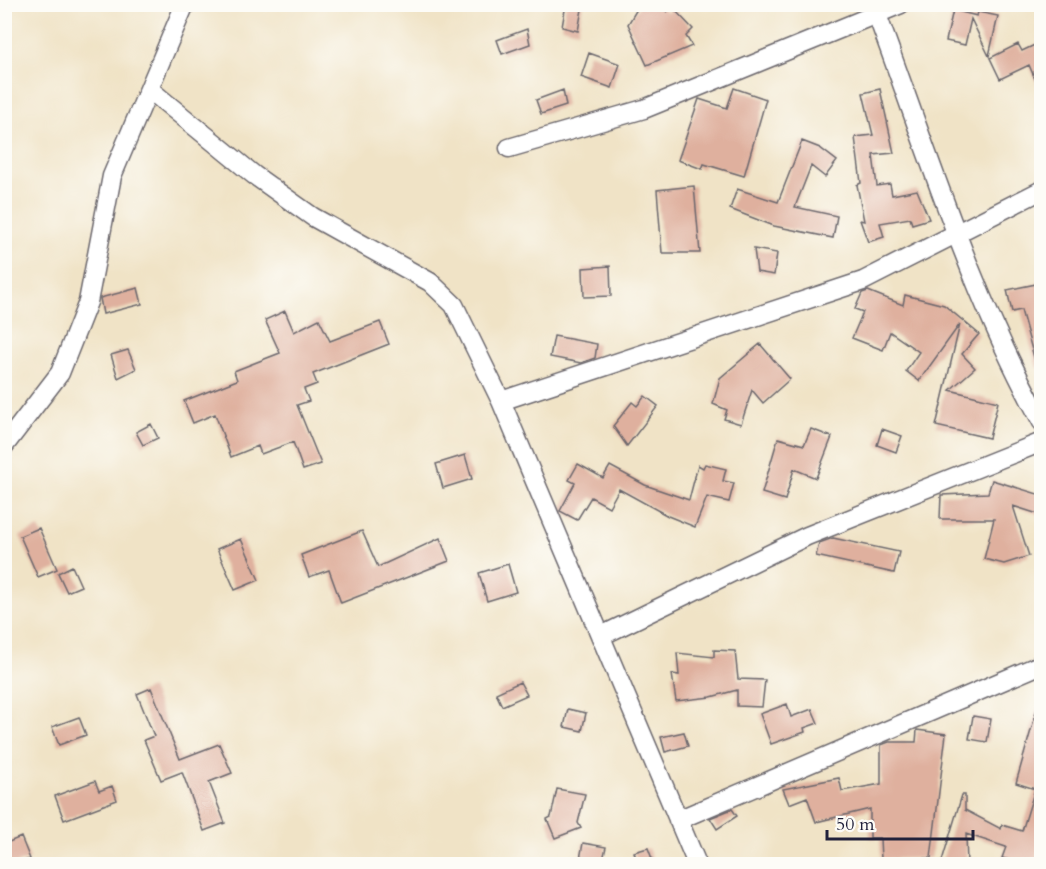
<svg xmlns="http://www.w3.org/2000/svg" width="1046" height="869" font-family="Cardo,serif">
<rect width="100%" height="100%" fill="#fdfcf7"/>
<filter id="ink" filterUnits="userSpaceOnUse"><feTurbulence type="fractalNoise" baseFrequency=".0167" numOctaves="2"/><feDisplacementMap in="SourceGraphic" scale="12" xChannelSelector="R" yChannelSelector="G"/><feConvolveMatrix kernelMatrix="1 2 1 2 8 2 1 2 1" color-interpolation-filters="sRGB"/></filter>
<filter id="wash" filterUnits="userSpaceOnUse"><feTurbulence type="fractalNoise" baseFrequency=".008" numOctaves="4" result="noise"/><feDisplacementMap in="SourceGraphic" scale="24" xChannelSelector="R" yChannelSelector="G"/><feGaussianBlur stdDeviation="1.35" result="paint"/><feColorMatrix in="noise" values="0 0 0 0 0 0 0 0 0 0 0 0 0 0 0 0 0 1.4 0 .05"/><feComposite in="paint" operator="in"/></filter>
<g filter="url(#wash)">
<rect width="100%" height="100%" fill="#f0e3c6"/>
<g id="blocks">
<path fill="#dfb09e" d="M566,4H583L578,31L562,27Z
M640,4H660L667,12L672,7L693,29L686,36L692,46L647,65L628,24Z
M953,10L977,16L978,12L998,16L989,56L971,19L965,45L946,41Z
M527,29L530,44L502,54L497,40Z
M1041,42V93L1029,65L1000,79L990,58L1018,44L1022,51Z
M589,53L620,64L612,88L581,77Z
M734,88L766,99L744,176L704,164L702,169L678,160L699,99L727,108Z
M880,89L894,153L873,155L877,186L890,184L892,195L917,190L929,219L912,224L910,218L880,223L884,237L868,242L860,220L864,221L857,185L861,183L855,137L873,135L863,93Z
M563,90L566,106L541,114L536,100Z
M802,141L820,148L837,161L825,177L811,166L795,207L837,216L833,238L774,226L730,209L737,189L778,202Z
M694,186L700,253H662L657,190Z
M754,249L777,253L774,275L757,272Z
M610,266L611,296L584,297L583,268Z
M1041,283V367L1037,368L1021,310L1012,312L1007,290Z
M138,288L142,304L103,314L100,298Z
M868,291L903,305L905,295L944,305L979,334L962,354L975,368L950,390L998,402L989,438L936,426L960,324L919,381L906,371L919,352L890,332L883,350L852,338L863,312L855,309L862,293Z
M285,311L294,332L319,319L330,341L380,322L389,344L313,374L317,384L304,389L309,401L297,405L321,464L303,470L293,442L261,454L258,446L231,457L215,414L193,423L184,401L237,380L234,371L280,353L265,320Z
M554,336L597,344L595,358L581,363L550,357Z
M760,344L790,379L763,403L752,390L741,424L724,419L727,410L713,404L720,378Z
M128,350L136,369L118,378L111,355Z
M645,396L658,406L627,446L613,426L632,402L637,406Z
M151,424L158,438L143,445L136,432Z
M811,429L832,437L816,478L794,469L785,500L762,493L778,438L804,445Z
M882,429L902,436L896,452L877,445Z
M465,455L472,479L443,488L436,464Z
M578,464L603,478L610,466L645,485L689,500L698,465L703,468L705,464L726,469L723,481L734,483L729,502L707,497L695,527L668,516L619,489L609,507L591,497L577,520L560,511L575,483L569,480Z
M992,480L1041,495V515L1013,506L1029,556L1004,564L984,559L994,519H940L941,495L988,493Z
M39,528L57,569L38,577L20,536Z
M362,531L378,567L440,538L449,561L341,603L329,570L309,577L301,555Z
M833,538L899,552L894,573L816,556L819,543Z
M241,539L259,580L235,590L217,549Z
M508,564L516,592L487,601L479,573Z
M72,566L81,586L67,592L58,573Z
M714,650L735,651L738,679L765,680L762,707L737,706V690L711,697L676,701L672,674L679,675L677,653L714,657Z
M520,682L527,695L502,706L496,693Z
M151,688L180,759L219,744L232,773L209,782L225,823L204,831L182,772L161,780L144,740L154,736L137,694Z
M787,704L791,717L812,709L818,723L804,728L805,732L771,744L760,714Z
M568,709L586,713L582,731L564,727Z
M1037,709H1041V842L1035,864H1024L1002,858L1006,847L966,834L967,864H941L962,795H965V810L1001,829L1002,825L1022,831L1035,789L1016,783Z
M973,716L991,719L987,742L969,739Z
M79,717L86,735L59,745L52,727Z
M917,730L946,734L931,858L881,859L880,838H870V809L816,822L807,797L789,804L783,789L839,778L842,791L881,784V745L889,742H916Z
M684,732L688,746L665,752L661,737Z
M95,781L99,791L112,786L117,800L64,820L55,796Z
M557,789L585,794L578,823L581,828L555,838L547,819L551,817Z
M732,809L737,816L717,829L710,818Z
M21,837L30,859L15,864H4V844Z
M583,843L606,847L602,864H579Z
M648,848L654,864H638L634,852Z"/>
</g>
</g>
<g filter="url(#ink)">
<use href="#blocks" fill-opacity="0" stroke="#6a666c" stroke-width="1.5"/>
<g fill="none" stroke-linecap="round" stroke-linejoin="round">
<defs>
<path id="street" d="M873,4C926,145 969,291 1042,422
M149,89L254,175L313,217L430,282L454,305L501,401L697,864
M509,148L644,109L901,4
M501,401L863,281L1042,190
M4,446L60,373L88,302L112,176L185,4
M601,636L807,536L1042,442
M678,820L1042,664"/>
</defs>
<use href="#street" stroke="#6a666c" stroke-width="21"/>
<use href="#street" stroke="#fff" stroke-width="18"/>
</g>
</g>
<rect width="1046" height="869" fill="none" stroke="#fdfcf7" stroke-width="24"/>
<path d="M827 830v9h146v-9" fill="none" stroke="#22223b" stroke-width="3"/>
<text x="836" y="830" font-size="18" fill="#22223b" stroke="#fdfcf7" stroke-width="4.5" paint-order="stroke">50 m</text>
</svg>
